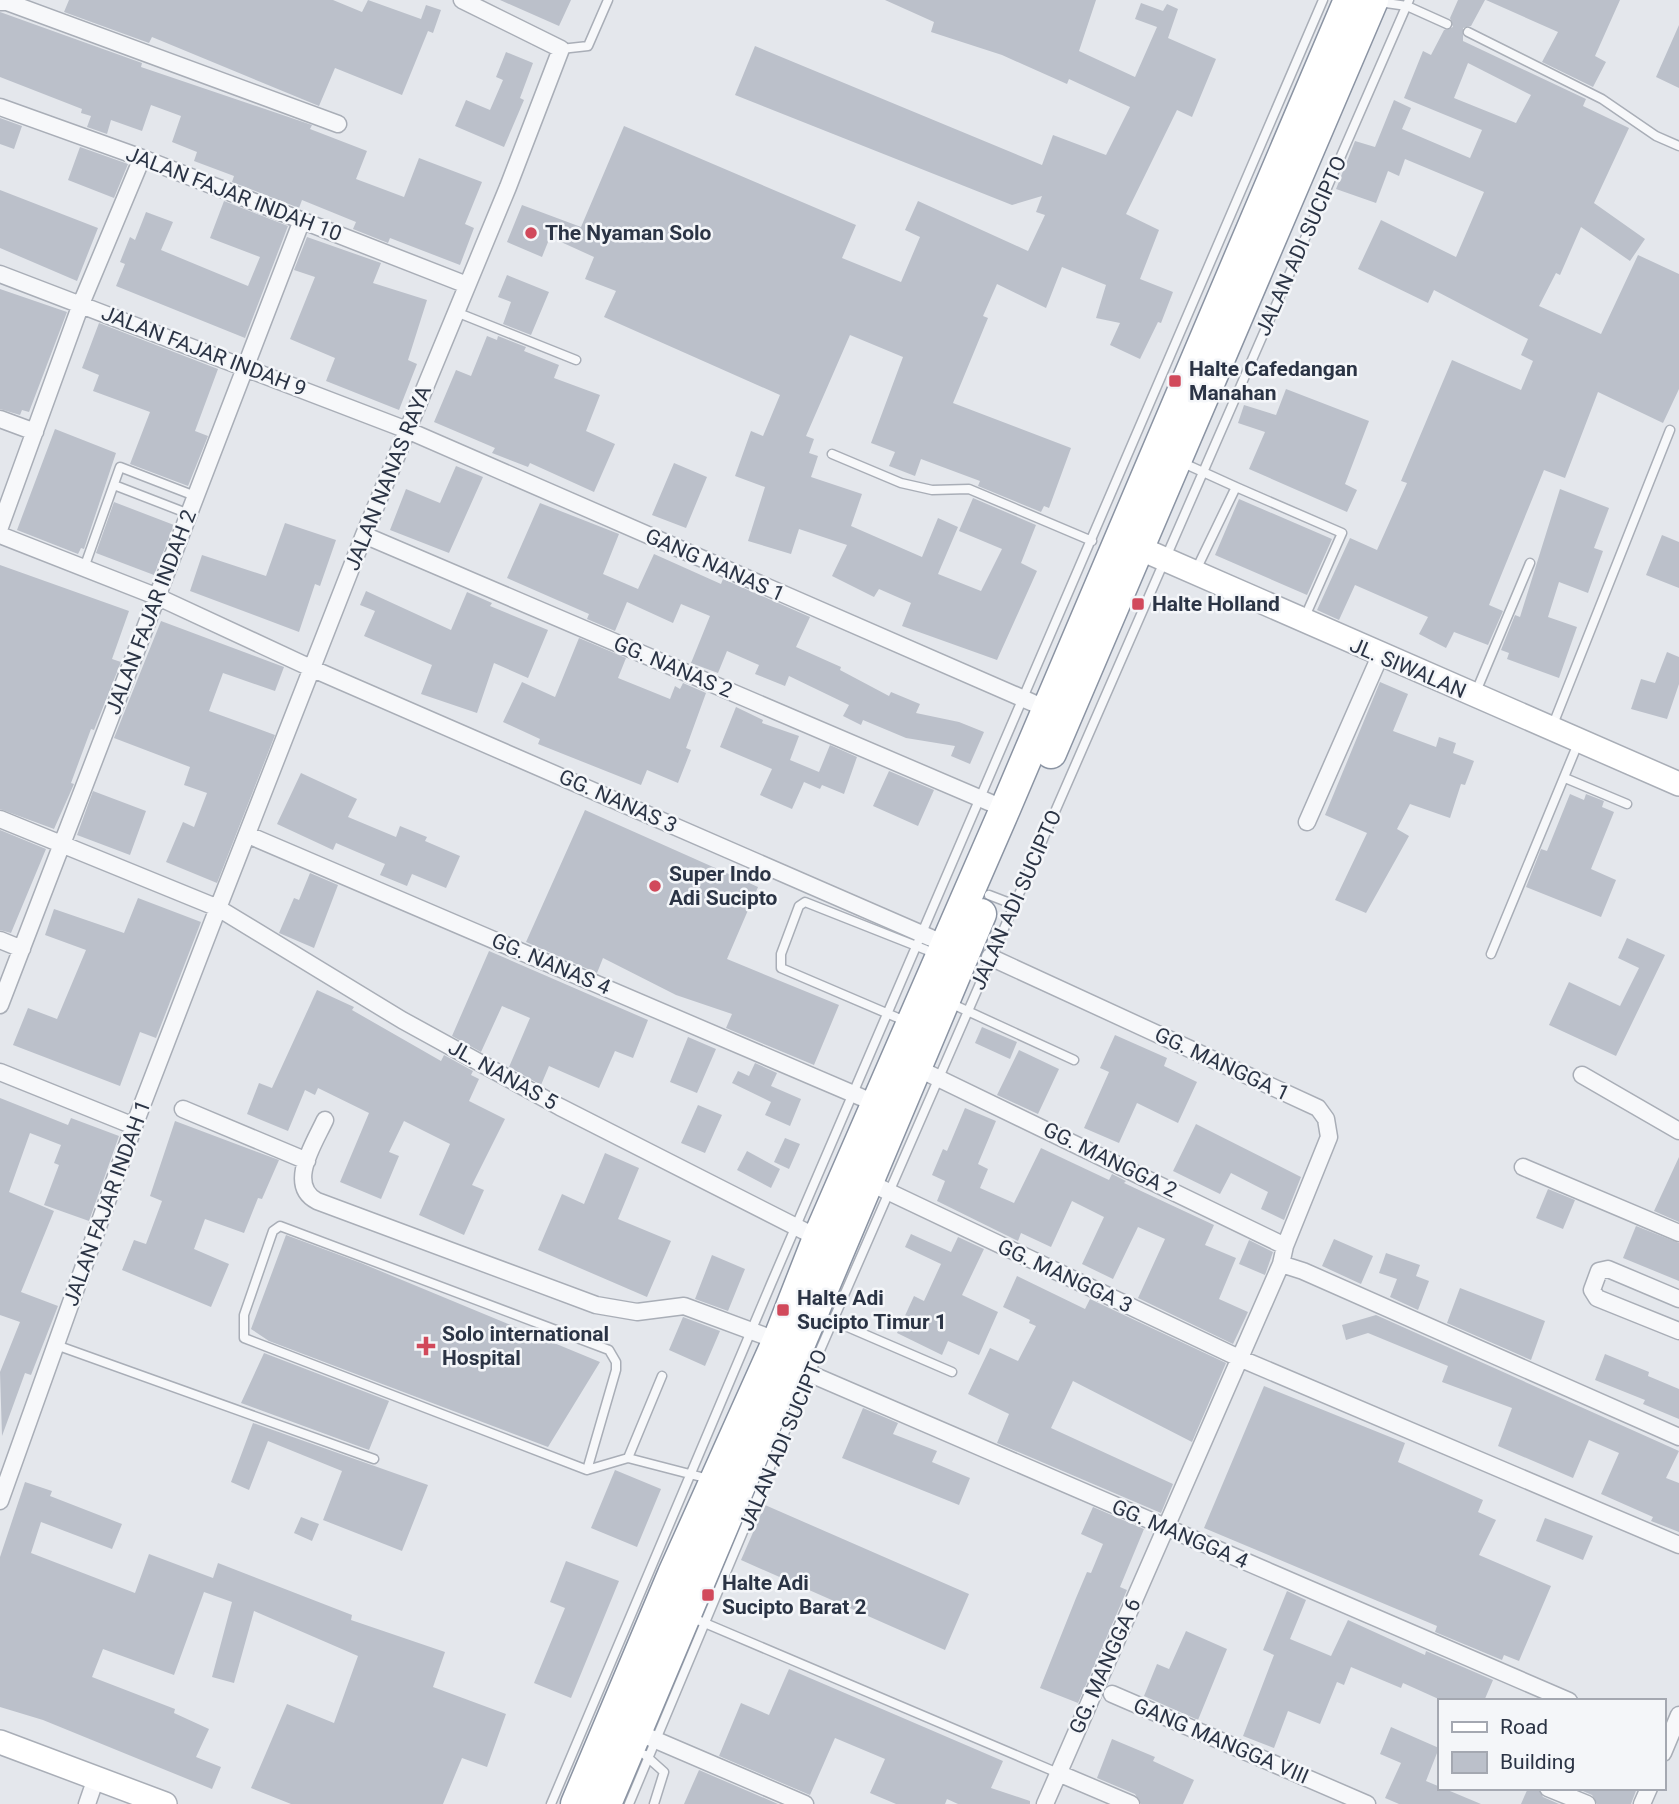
<svg xmlns="http://www.w3.org/2000/svg" width="1679" height="1804" font-family="Roboto,sans-serif">
<rect width="100%" height="100%" fill="#e4e7ec"/>
<path fill="#bbc0ca" fill-rule="evenodd" d="M69,0H333L362,12L368,0L421,19L426,5L441,10L433,33L428,31L402,95L335,68L319,106L152,37L149,43L64,12Z
M500,0H571L559,26Z
M885,0H1096L1079,51L1135,77L1157,27L1135,19L1141,3L1163,11L1167,4L1178,9L1168,38L1216,59L1192,117L1177,110L1126,214L1159,230L1140,279L1173,292L1161,323L1158,322L1140,359L1110,345L1120,323L1096,318L1106,285L1062,267L1046,308L997,284L983,316L988,318L953,403L1071,448L1049,508L1044,506L1041,512L978,486L980,481L921,459L915,476L889,466L895,452L871,443L903,357L850,335L806,436L814,439L809,453L818,456L811,477L862,494L851,526L922,557L938,518L958,527L938,574L981,591L1002,549L959,531L973,498L1036,525L1021,563L1037,571L997,660L902,626L911,603L879,589L874,597L832,576L847,545L799,529L791,554L748,541L765,487L735,476L751,431L763,436L780,395L604,317L616,291L585,279L594,257L550,237L542,257L507,242L522,205L581,227L624,126L856,225L842,258L901,282L920,237L905,230L918,201L1028,251L1045,215L1036,212L1042,196L1012,205L735,95L755,46L1042,165L1053,135L1106,155L1130,107L1069,79L1067,84L1002,55L931,32L934,22Z
M1458,0H1485L1471,26L1463,28V41L1586,99L1583,106L1629,128L1594,203L1645,239L1630,261L1581,227L1560,275L1556,273L1539,306L1601,334L1638,255L1679,274V389L1663,423L1598,392L1565,478L1544,470L1489,605L1503,611L1488,645L1454,632L1446,648L1419,634L1428,617L1355,585L1339,620L1317,610L1350,538L1377,550L1407,483L1401,481L1452,360L1521,390L1533,361L1521,355L1528,339L1434,290L1428,303L1358,269L1381,220L1456,257L1484,192L1405,159L1399,176L1388,171L1376,203L1336,189L1355,141L1375,147L1394,100L1411,108L1402,129L1470,158L1482,130L1404,98L1423,51L1431,55L1444,30L1453,27L1450,18ZM1468,63L1531,95L1516,123L1454,98Z
M1486,0H1620L1595,56L1606,62L1593,87L1542,62L1558,32Z
M0,12L142,63L141,67L312,125L310,129L367,151L356,179L404,197L419,158L482,182L465,224L474,228L460,265L390,238L388,243L353,229L356,222L302,200L299,208L232,182L234,176L194,161L197,152L172,142L181,116L151,105L142,131L111,120L107,134L87,127L91,116L81,113L82,109L0,77Z
M1679,25V88L1656,77Z
M506,52L533,63L520,98L524,100L504,147L455,126L466,100L490,110L503,80L496,77Z
M0,118L22,126L14,149L0,144Z
M80,147L128,164L114,198L68,180Z
M0,190L98,228L77,281L0,248Z
M224,201L288,226L245,338L116,286L125,264L120,262L130,237L135,240L146,212L173,222L161,250L248,286L260,257L210,238Z
M307,237L381,263L373,283L427,300L408,360L417,364L399,410L326,381L335,358L290,339L315,277L294,270Z
M507,275L549,292L531,335L503,324L511,302L498,297Z
M0,289L67,312L29,412L22,410L20,415L0,409Z
M99,323L218,369L195,431L208,436L188,486L130,464L150,412L93,391L99,375L82,368Z
M487,336L497,340L498,336L526,347L524,351L559,365L554,378L600,395L586,431L615,444L594,492L530,463L528,467L492,453L495,448L434,422L456,370L471,376Z
M1286,389L1369,421L1345,484L1357,490L1347,512L1249,469L1265,432L1238,423L1244,405L1276,415Z
M55,429L116,453L84,549L81,548L78,554L17,530Z
M674,463L707,477L686,528L652,515Z
M456,466L483,477L449,553L390,530L406,489L440,503Z
M1560,489L1609,508L1594,548L1603,551L1588,593L1559,582L1548,617L1577,627L1559,678L1507,659L1509,653L1501,650L1515,615L1520,617Z
M1239,499L1332,539L1307,595L1215,555Z
M114,502L174,525L154,575L96,553Z
M540,503L619,534L603,574L638,589L654,554L721,584L723,579L810,617L796,647L841,667L840,670L889,696L891,692L920,704L916,713L959,722L984,732L970,764L951,756L955,746L906,738L863,720L861,725L843,716L849,705L789,676L785,686L755,674L759,665L727,651L718,673L691,663L710,616L681,604L673,623L627,602L615,631L587,619L589,614L507,578Z
M285,523L336,540L320,586L315,584L299,632L190,591L202,555L266,576Z
M1662,535L1679,542V588L1646,575Z
M0,565L129,611L112,659L121,662L94,730L91,729L71,783L74,784L54,829L0,809Z
M366,591L451,630L467,592L492,603L490,606L548,630L528,678L494,663L477,713L421,694L432,665L364,636L375,611L360,605Z
M161,621L284,667L275,691L223,673L209,711L275,735L217,883L166,862L183,822L194,827L207,793L184,785L190,767L114,738Z
M579,638L626,658L618,678L670,699L675,686L680,689L683,683L706,693L686,748L691,750L678,783L647,770L641,785L538,744L540,739L503,722L522,682L555,697Z
M1667,652L1679,657V684L1667,719L1631,709L1641,679L1655,683Z
M1380,682L1408,694L1393,731L1436,747L1439,737L1456,743L1453,753L1474,761L1465,785L1461,784L1450,818L1410,804L1397,829L1409,836L1366,913L1335,900L1367,833L1325,815Z
M736,707L763,720L762,723L799,736L790,760L819,772L830,745L857,757L844,794L822,785L820,789L804,782L792,809L760,795L772,769L720,747Z
M889,771L934,790L918,826L873,806Z
M301,773L357,799L348,817L396,837L400,826L427,837L425,841L460,856L446,888L412,874L407,886L380,875L385,864L336,843L333,850L277,824Z
M93,791L146,811L130,855L77,835Z
M1570,794L1584,800L1586,794L1604,801L1602,807L1614,812L1591,869L1616,880L1601,917L1526,887L1541,849L1547,851Z
M585,810L758,887L727,959L839,1005L814,1065L726,1028L732,1014L676,995L603,958L597,973L526,942Z
M0,830L46,849L11,933L0,930Z
M310,873L338,885L314,948L279,933L294,898L299,900Z
M138,898L201,922L156,1038L140,1032L120,1086L13,1045L28,1008L57,1019L86,950L45,935L54,909L124,933Z
M1627,938L1665,955L1616,1056L1549,1025L1569,982L1620,1006L1639,968L1618,958Z
M489,951L648,1020L633,1058L615,1051L599,1088L549,1066L541,1085L509,1067L530,1018L502,1006L481,1052L452,1036Z
M317,990L354,1007L352,1010L441,1061L444,1055L473,1071L471,1075L479,1079L469,1101L505,1119L472,1185L484,1190L464,1235L419,1215L450,1144L404,1121L389,1152L399,1156L381,1199L340,1182L369,1113L318,1088L315,1095L305,1090L288,1131L247,1114L259,1083L272,1088Z
M982,1027L1017,1042L1010,1059L975,1043Z
M1115,1035L1167,1058L1164,1066L1197,1082L1178,1123L1137,1103L1119,1143L1084,1128L1109,1072L1100,1068Z
M688,1037L716,1049L697,1093L670,1082Z
M1019,1050L1059,1069L1038,1114L997,1095Z
M755,1063L777,1073L771,1086L801,1099L790,1126L765,1115L771,1102L732,1083L738,1071L749,1076Z
M0,1098L68,1125L71,1118L119,1136L89,1221L44,1205L59,1165L54,1163L61,1145L30,1133L9,1192L54,1211L21,1292L58,1306L31,1375L25,1373L2,1436L0,1372L20,1322L0,1315Z
M698,1105L722,1115L705,1153L681,1143Z
M965,1108L996,1121L978,1164L988,1169L980,1188L1014,1203L1041,1148L1109,1180L1112,1174L1126,1181L1124,1183L1214,1225L1205,1245L1236,1258L1219,1299L1248,1312L1233,1344L1138,1298L1165,1239L1138,1227L1113,1279L1082,1264L1104,1217L1072,1201L1051,1247L1021,1233L1018,1241L937,1201L945,1181L932,1175L943,1149L947,1151Z
M175,1121L279,1160L262,1199L258,1198L244,1233L205,1219L194,1249L229,1264L211,1307L122,1270L134,1240L146,1244L162,1201L150,1196Z
M1196,1124L1301,1177L1284,1220L1261,1209L1268,1192L1231,1173L1220,1194L1173,1171Z
M785,1138L800,1144L789,1169L774,1162Z
M747,1151L780,1169L771,1188L737,1170Z
M605,1153L639,1168L618,1219L671,1241L647,1297L538,1250L562,1194L584,1204Z
M1679,1157V1222L1654,1211Z
M1548,1189L1575,1200L1563,1229L1536,1218Z
M1636,1226L1679,1243V1281L1623,1258Z
M911,1234L951,1252L958,1237L984,1249L962,1295L998,1312L979,1355L948,1341L942,1355L897,1333L914,1296L924,1301L941,1264L905,1247Z
M286,1235L361,1263L600,1362L548,1447L269,1341L251,1329Z
M1334,1239L1373,1256L1361,1284L1322,1266Z
M1249,1240L1273,1252L1265,1275L1239,1264Z
M1386,1253L1420,1265L1416,1276L1429,1281L1418,1310L1390,1297L1397,1279L1379,1273Z
M712,1255L745,1269L728,1311L695,1299Z
M1017,1276L1085,1309L1090,1299L1226,1363L1192,1442L1073,1381L1051,1428L1173,1484L1161,1513L997,1443L1009,1414L968,1394L990,1348L1018,1361L1036,1326L1029,1323L1030,1320L1003,1307Z
M1460,1288L1545,1321L1531,1360L1447,1323Z
M1376,1315L1679,1451L1666,1478L1679,1483V1532L1651,1521L1653,1517L1601,1494L1619,1453L1589,1440L1573,1478L1498,1446L1512,1408L1442,1382L1448,1366L1368,1333L1346,1340L1342,1325Z
M683,1317L720,1331L705,1366L669,1350Z
M264,1353L389,1401L369,1450L241,1403Z
M1605,1354L1649,1372L1648,1376L1679,1389V1419L1643,1404L1645,1400L1595,1380Z
M1264,1386L1405,1443L1398,1462L1483,1500L1478,1512L1496,1520L1479,1555L1551,1586L1519,1661L1504,1655L1502,1660L1435,1632L1437,1626L1204,1528Z
M863,1408L898,1423L893,1434L937,1451L932,1462L970,1478L959,1505L842,1458Z
M253,1423L428,1485L402,1551L323,1520L342,1471L268,1441L249,1490L231,1482Z
M615,1470L661,1489L637,1547L591,1528Z
M25,1482L52,1491L50,1496L122,1524L112,1549L41,1522L31,1553L135,1593L149,1554L213,1578L218,1563L352,1615L351,1620L445,1652L433,1687L506,1714L487,1767L462,1758L443,1804H291L251,1788L287,1704L334,1723L358,1656L254,1611L234,1683L212,1677L232,1602L204,1592L174,1675L103,1649L92,1677L175,1709L174,1713L209,1729L196,1757L221,1767L212,1789L43,1720L0,1707V1557Z
M765,1505L969,1594L945,1650L741,1560Z
M1093,1507L1144,1529L1120,1587L1127,1590L1078,1703L1040,1688L1076,1598L1087,1572L1091,1573L1103,1544L1081,1534Z
M301,1517L319,1524L312,1541L294,1533Z
M1545,1518L1593,1536L1583,1560L1536,1541Z
M566,1561L619,1581L571,1698L534,1683L565,1608L550,1602Z
M1287,1591L1306,1600L1290,1639L1331,1656L1348,1620L1425,1655L1426,1651L1493,1680L1484,1701H1443L1403,1683L1401,1688L1351,1667L1344,1685L1337,1682L1320,1724L1288,1711L1274,1748L1243,1736L1274,1655L1263,1650Z
M1186,1631L1227,1649L1198,1720L1144,1696L1157,1664L1169,1669Z
M789,1669L1003,1761L991,1788L1030,1801V1804H958L947,1799L945,1804H896L870,1793L885,1759L835,1738L810,1795L719,1756L741,1703L769,1715Z
M1391,1727L1439,1748L1426,1781L1481,1804H1399L1385,1798L1401,1763L1380,1754Z
M1112,1739L1155,1757L1153,1761L1194,1780L1183,1804H1141L1135,1794L1097,1778Z
M699,1770L778,1804H684Z
M1528,1788H1538L1543,1797L1559,1804H1521Z
M1576,1788H1637L1631,1804H1597L1592,1795Z"/>
<g fill="none" stroke-linecap="round" stroke-linejoin="round">
<defs>
<path id="lane" d="M1379,2L1407,6L1447,24
M1468,32L1602,99L1656,136L1679,146
M561,49L588,46L608,0
M456,312L576,360
M832,454L901,483L932,490L969,489L1092,541
M1181,462L1236,487
M114,485L189,514
M84,568L120,467L195,496
M1196,570L1236,487L1342,533L1304,619
M1475,694L1530,563
M1552,727L1670,430
M1565,778L1627,804
M989,895L1015,905
M1491,954L1579,741
M950,1003L1074,1060
M905,1021L781,968V954L799,906L805,902L934,953
M280,1226L609,1350L616,1362V1370L587,1470L244,1338V1315L273,1231Z
M829,1319L952,1372
M56,1345L374,1459
M628,1458L662,1376
M587,1470L628,1458L709,1479
M700,1621L1058,1773
M645,1755L664,1772L654,1804
M551,1804L771,1284L1323,0
M629,1804L794,1410L1409,0"/>
<path id="street" d="M0,2H7L338,124
M0,107L142,158L467,285
M0,274L407,430L1047,709
M0,419L35,432
M0,527L81,304L142,158
M0,535L158,597L313,669L945,944
M364,535L1005,809
M0,819L218,908L402,1020L560,1107L818,1238
M1307,822L1380,656
M248,835L877,1104
M0,940L22,949
M990,957L1318,1108L1326,1119L1329,1137L1285,1246
M0,1005L302,220
M915,1067L1285,1246L1281,1264L1045,1804
M0,1072L134,1126
M1582,1075L1679,1131
M183,1109L307,1161
M325,1120C315,1142 286,1185 317,1201L596,1305L637,1312L684,1306L784,1343
M1523,1167L1679,1233
M868,1182L1239,1358L1679,1545
M1281,1264L1303,1271L1679,1437
M1679,1299L1608,1269L1599,1271L1592,1290L1597,1298L1679,1331
M792,1366L1569,1701
M0,1501L134,1126L218,908L364,535L508,187L561,49L462,0
M1112,1694L1367,1804
M637,1732L805,1804
M1663,1753L1679,1715
M1058,1773L1131,1804
M1548,1788L1587,1804
M87,1804L96,1778
M1642,1804L1649,1788"/>
<path id="secondary" d="M1139,548L1679,784
M0,1742L165,1804"/>
<path id="highway" d="M1051,753L1373,0
M576,1804L673,1574L778,1340L818,1238L1005,809L1349,0
M606,1804L981,914"/>
</defs>
<use href="#lane" stroke="#a9aeb7" stroke-width="11"/>
<use href="#street" stroke="#a9aeb7" stroke-width="19"/>
<use href="#secondary" stroke="#a9aeb7" stroke-width="26"/>
<use href="#highway" stroke="#8b94a3" stroke-width="33"/>
<use href="#lane" stroke="#f7f8fa" stroke-width="8"/>
<use href="#street" stroke="#f7f8fa" stroke-width="16"/>
<use href="#secondary" stroke="#fff" stroke-width="23"/>
<use href="#highway" stroke="#fff" stroke-width="30"/>
</g>
<g fill="#d1495b" stroke="#f4f6f9" stroke-width="2.5">
<circle cx="531" cy="233" r="7"/>
<rect x="1168" y="374" width="14" height="14" rx="3.5"/>
<rect x="1131" y="597" width="14" height="14" rx="3.5"/>
<circle cx="655" cy="886" r="7"/>
<rect x="776" y="1303" width="14" height="14" rx="3.5"/>
<path d="M422.5 1335.5h7v7h7v7h-7v7h-7v-7h-7v-7h7z"/>
<rect x="701" y="1588" width="14" height="14" rx="3.5"/>
</g>
<g text-anchor="middle" dominant-baseline="central" stroke-width="5" stroke-linejoin="round" paint-order="stroke">
<g font-size="21" fill="#2b3445" stroke="#f4f6f9">
<text transform="translate(234 194) rotate(21)">JALAN FAJAR INDAH 10</text>
<text transform="translate(1301 246) rotate(-66)">JALAN ADI SUCIPTO</text>
<text transform="translate(204 351) rotate(21)">JALAN FAJAR INDAH 9</text>
<text transform="translate(388 478) rotate(-68)">JALAN NANAS RAYA</text>
<text transform="translate(715 565) rotate(24)">GANG NANAS 1</text>
<text transform="translate(151 612) rotate(-69)">JALAN FAJAR INDAH 2</text>
<text transform="translate(673 667) rotate(23)">GG. NANAS 2</text>
<text transform="translate(1408 668) rotate(23)">JL. SIWALAN</text>
<text transform="translate(618 801) rotate(24)">GG. NANAS 3</text>
<text transform="translate(1016 900) rotate(-66)">JALAN ADI SUCIPTO</text>
<text transform="translate(551 964) rotate(23)">GG. NANAS 4</text>
<text transform="translate(1222 1064) rotate(25)">GG. MANGGA 1</text>
<text transform="translate(503 1075) rotate(29)">JL. NANAS 5</text>
<text transform="translate(1110 1160) rotate(26)">GG. MANGGA 2</text>
<text transform="translate(107 1203) rotate(-70)">JALAN FAJAR INDAH 1</text>
<text transform="translate(1065 1276) rotate(25)">GG. MANGGA 3</text>
<text transform="translate(783 1440) rotate(-67)">JALAN ADI SUCIPTO</text>
<text transform="translate(1180 1534) rotate(23)">GG. MANGGA 4</text>
<text transform="translate(1105 1666) rotate(-66)">GG. MANGGA 6</text>
<text transform="translate(1221 1741) rotate(23)">GANG MANGGA VIII</text>
</g>
<g font-size="21" font-weight="bold" fill="#2b3445" stroke="#f4f6f9" text-anchor="start">
<text x="545" y="233">The Nyaman Solo</text>
<text x="1189" y="369">Halte Cafedangan<tspan x="1189" dy="24">Manahan</tspan></text>
<text x="1152" y="604">Halte Holland</text>
<text x="669" y="874">Super Indo<tspan x="669" dy="24">Adi Sucipto</tspan></text>
<text x="797" y="1298">Halte Adi<tspan x="797" dy="24">Sucipto Timur 1</tspan></text>
<text x="442" y="1334">Solo international<tspan x="442" dy="24">Hospital</tspan></text>
<text x="722" y="1583">Halte Adi<tspan x="722" dy="24">Sucipto Barat 2</tspan></text>
</g>
</g>
<rect x="1438" y="1699" width="228" height="91" fill="#f4f6f9" stroke="#a4a8b1" stroke-width="2"/>
<rect x="1452" y="1722" width="35" height="10" fill="#ffffff" stroke="#a4a8b1" stroke-width="2"/>
<text x="1500" y="1734" font-size="21" fill="#2b3445">Road</text>
<rect x="1452" y="1752" width="35" height="21" fill="#bbc0ca" stroke="#a4a8b1" stroke-width="2"/>
<text x="1500" y="1769" font-size="21" fill="#2b3445">Building</text>
</svg>
